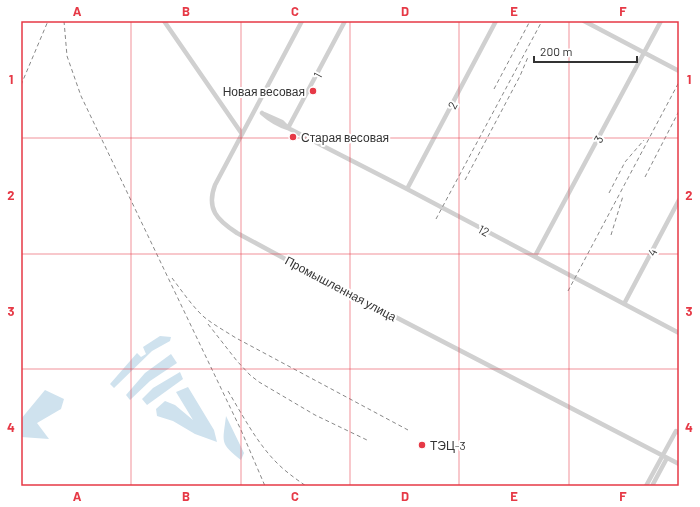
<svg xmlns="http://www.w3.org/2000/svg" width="700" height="507" font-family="Barlow,sans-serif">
<rect width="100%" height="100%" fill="#fff"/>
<path fill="#cfe2ee" d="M160,336L171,337L170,341L152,351L114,388L110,384L137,353L141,357L146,354L143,347Z
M171,354L177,363L150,381L130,400L126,395L145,373Z
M180,372L183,379L147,405L142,399L153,388Z
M188,387L214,430L217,442L195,434L173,421L157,416L156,409L165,401L175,405L193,420L176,392Z
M45,390L64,399L61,409L37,423L49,439L21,437V419Z
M226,416L244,453L241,460C219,443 223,442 226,416Z"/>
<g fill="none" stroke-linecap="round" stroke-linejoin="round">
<path stroke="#d0d0d0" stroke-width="4.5" d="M164,21L242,134
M302,21L215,185C206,209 217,220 237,233L326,281L679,464
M584,21L679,71
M262,113C270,120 278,125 288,128L407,189L679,333
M264,114L282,122L287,127
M288,128L345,21
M407,189L496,21
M535,256L661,21
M624,304L679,200
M646,486L676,431L679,433
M652,486L667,458"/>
<path stroke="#888" stroke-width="1" stroke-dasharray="4 3" stroke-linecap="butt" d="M64,21L67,56L81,96L241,430L265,486
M21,85L48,21
M494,89L530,21
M645,177L679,111
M465,180L520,76L528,57
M609,193L625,162L644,140
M436,219L542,21
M611,235L623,196
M172,278C182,291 192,306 204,317C214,325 225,331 236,338L408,430
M568,291L679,82
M208,324L237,361L250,375L259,382L315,415L369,441
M228,391C243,416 257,443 277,463C286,472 296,479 306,486"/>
</g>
<path fill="none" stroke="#e63946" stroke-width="1" stroke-opacity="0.55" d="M131,21V486M241,21V486M350,21V486M459,21V486M569,21V486M21,138H679M21,254H679M21,369H679"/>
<g fill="#e63946" stroke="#fff" stroke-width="1.5">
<circle cx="313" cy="91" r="4"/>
<circle cx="293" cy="137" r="4"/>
<circle cx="422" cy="445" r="4"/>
</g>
<g text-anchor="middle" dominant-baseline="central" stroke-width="4" stroke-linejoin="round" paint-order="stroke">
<g font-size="12" fill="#333" stroke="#fff">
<text transform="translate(317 75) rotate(-62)">1</text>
<text transform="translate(452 105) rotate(-62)">2</text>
<text transform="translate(598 139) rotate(-62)">3</text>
<text transform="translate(484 230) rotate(28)">12</text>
<text transform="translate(652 252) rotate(-62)">4</text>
<text transform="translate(341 288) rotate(28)">Промышленная улица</text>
</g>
<g font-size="12" fill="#333" stroke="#fff" text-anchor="start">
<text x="305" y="91" text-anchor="end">Новая весовая</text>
<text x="301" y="137">Старая весовая</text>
<text x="430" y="445">ТЭЦ-3</text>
</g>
</g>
<rect width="700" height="507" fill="none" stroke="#ffffff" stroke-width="44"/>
<path d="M534 56v6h103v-6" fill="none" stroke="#333333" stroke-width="2"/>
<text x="540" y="56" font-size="12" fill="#333333" stroke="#ffffff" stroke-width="3" paint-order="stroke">200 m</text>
<rect x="22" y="22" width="656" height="463" fill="none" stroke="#e63946" stroke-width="1.5"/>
<g font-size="13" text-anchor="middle" font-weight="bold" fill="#e63946">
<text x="77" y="16">A</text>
<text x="186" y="16">B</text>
<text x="295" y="16">C</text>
<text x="405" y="16">D</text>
<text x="514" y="16">E</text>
<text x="623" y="16">F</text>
<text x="11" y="84">1</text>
<text x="689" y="84">1</text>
<text x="11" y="200">2</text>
<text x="689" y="200">2</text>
<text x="11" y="316">3</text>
<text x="689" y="316">3</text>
<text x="11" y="432">4</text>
<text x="689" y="432">4</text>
<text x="77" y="501">A</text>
<text x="186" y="501">B</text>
<text x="295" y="501">C</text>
<text x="405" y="501">D</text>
<text x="514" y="501">E</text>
<text x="623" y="501">F</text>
</g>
</svg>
